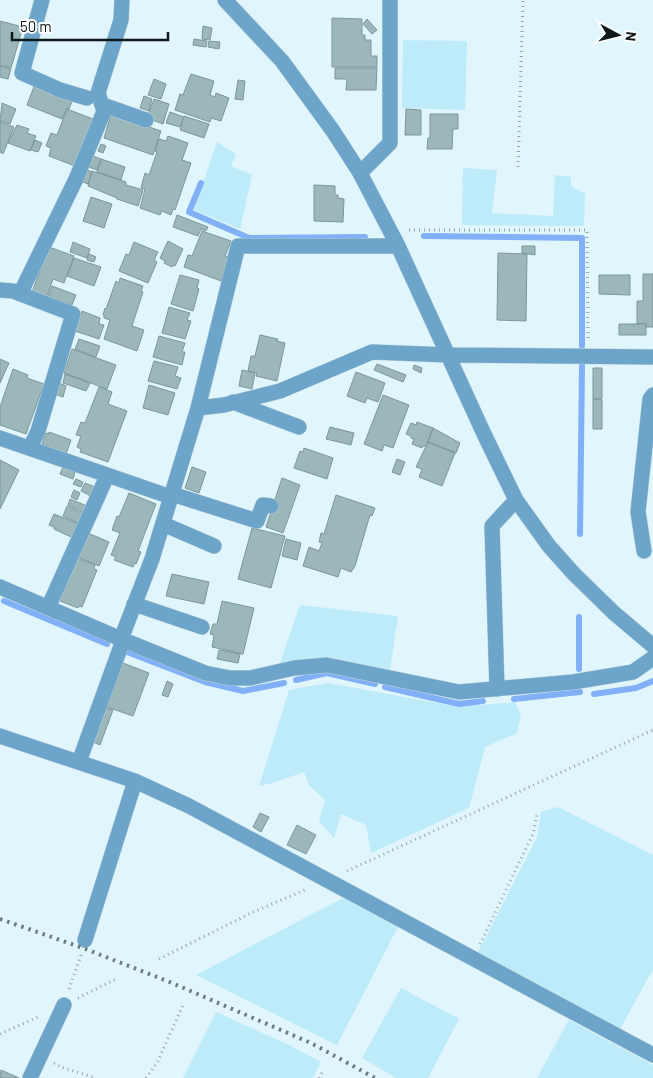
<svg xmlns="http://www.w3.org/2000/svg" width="653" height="1078" font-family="Barlow,sans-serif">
<rect width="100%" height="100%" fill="#e0f5fc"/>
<path fill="#bdebfa" d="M403,40L467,41L465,110L402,108Z
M217,142L236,154L231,166L252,175L240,229L194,210Z
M463,168L497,170L492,213L553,216L555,175L571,177V186L585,194L584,226L462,225Z
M300,605L398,616L390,670L330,657L280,663Z
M328,683L459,707L515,702L521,715L517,733L485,747L469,808L371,853L366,825L341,814L334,838L319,821L325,800L309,785L304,772L272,783L259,786L289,690Z
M558,807L653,855V969L620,1029L478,952L537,837L541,812Z
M343,898L398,927L337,1045L196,975Z
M401,988L459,1019L428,1078H396L362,1058Z
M216,1012L289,1045L321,1062L313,1078H183Z
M569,1020L653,1065V1078H537Z"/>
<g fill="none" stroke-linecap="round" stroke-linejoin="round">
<path stroke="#81b0f9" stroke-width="6" d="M201,183L189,212L249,238L365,237
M424,236L582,238V346
M580,534L582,366
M4,601L107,644
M579,617V669
M127,652L205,682L243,691L284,683
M296,680L327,673L375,684
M385,687L459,704L483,701
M594,694L636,688L653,681
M514,699L580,692"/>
</g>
<path fill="#9bb7b9" stroke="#7c9798" d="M332,18L362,19V35H365V40H371V56H377V67H332Z
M367,19L377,30L372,34L363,24Z
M0,21L23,27L11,68L0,65Z
M203,26L212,28L210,40L202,39Z
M194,39L207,41L206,47L193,45Z
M209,41L220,42L219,49L208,47Z
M0,66L11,69L8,79L0,77Z
M335,68H377L376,90H346L347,79H335Z
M191,74L214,81L210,95L215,97L216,93L229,98L221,121L211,118L210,122L175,110L180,94L183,95Z
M154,79L166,84L161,99L148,95Z
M238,80L245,81L243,100L235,99Z
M35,84L73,99L69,109L67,108L62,119L27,105Z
M144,96L152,99L149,111L140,108Z
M154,99L169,104L163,124L147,118Z
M2,103L16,109L10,124L0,121Z
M67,109L93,119L75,166L49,156L51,148L46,146L51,133L57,135Z
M406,109L421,110V135H405Z
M170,112L184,117L180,127L166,123Z
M111,114L161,131L153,155L104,138Z
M430,114H458V129H453L452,149H427L428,138H430Z
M184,116L209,124L204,138L180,130Z
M0,122L14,127L3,154L0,152Z
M17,125L29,129L27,133L36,136L30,151L8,143Z
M168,136L188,143L182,160L191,163L175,210L173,209L171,215L162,211L160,215L140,208L145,189L141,188L145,173L149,175L157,152L155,151L159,139L166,141Z
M35,140L42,143L38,152L31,150Z
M101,144L106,146L103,153L98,151Z
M93,156L101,159L97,170L89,167Z
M101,159L125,167L121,180L97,172Z
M87,170L92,172L88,184L83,182Z
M92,171L126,182V185L143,190L138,206L117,199V198L88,186Z
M314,185L335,186V195H338V198L344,199L343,222L314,221Z
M91,197L112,204L104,228L83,221Z
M177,215L208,227L206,231L201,229L198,236L173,227Z
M202,231L231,241L225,256L229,257L221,281L184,267L188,255L192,256Z
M168,241L183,249L175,266L173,265L172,267L164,263L165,261L160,258Z
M73,242L90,249L87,258L70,252Z
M134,242L158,252L154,260L157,262L148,283L119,271L126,254L129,255Z
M522,246H535V255L522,253Z
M49,247L74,256L64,283L53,279L47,296L32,292Z
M498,253L527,254L526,321L497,320Z
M89,254L96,257L94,262L87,260Z
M74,258L101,267L94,286L67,276Z
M643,274H653V327H646V323L637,324V301H643Z
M180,275L199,280L197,288L199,289L193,311L171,304Z
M599,275H630V295L599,294Z
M120,278L143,286L141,291L143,292L132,326L144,330L137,351L104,339L110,320L104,318V315H103L105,308L106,309L116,281L119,283Z
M52,286L76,295L72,305L48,297Z
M169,307L190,313L187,320L191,321L185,339L162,333Z
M82,311L100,318L99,324L104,325L99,339L75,331Z
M619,324H646V335H619Z
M260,335L278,339L277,341L285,343L277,381L256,376L257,373L248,371L251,356H255Z
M159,336L185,343L182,352H185L182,365L153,357Z
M79,339L100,346L96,357L75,349Z
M72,349L116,365L107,389L64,373Z
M0,359L9,363L0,383Z
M154,361L178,367L175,376L181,378L177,389L148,381Z
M377,364L406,375L403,382L374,370Z
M414,365L422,368L421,373L413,369Z
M593,368H602V399H593Z
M13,369L28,375L27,378L44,384L26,434L0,425V407Z
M242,370L255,373L252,389L239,386Z
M356,372L385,383L378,402L367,398L365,403L347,396Z
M65,374L90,383L86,391L63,383Z
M59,383L66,386L63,397L55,394Z
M149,385L175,393L168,415L143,408Z
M99,387L112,392L108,404L127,411L108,462L80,452L81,449L77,447L81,436L76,435L81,422L85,423Z
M383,395L409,405L393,448L384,445L382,451L364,444Z
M593,399L602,400V429H593Z
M417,422L433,428L426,446H423L422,448L412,444L414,439L411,438V436L406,434L411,423L416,425Z
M330,427L354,433L351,445L326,439Z
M433,428L460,443L456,453L428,442Z
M49,432L71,440L66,454L42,444L46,433L49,434Z
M428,442L455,453L442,486L419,477L422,469L416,467Z
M304,448L333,458L327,479L294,468L300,451L303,452Z
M397,459L405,462L400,475L392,472Z
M0,460L19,470L0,509Z
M63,467L75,472L73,479L60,474Z
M192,467L206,472L199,493L185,488Z
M282,478L300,485L283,533L266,527Z
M76,479L83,482L81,487L73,484Z
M85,483L95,487L91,496L81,491Z
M74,490L80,493L77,500L71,497Z
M129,493L156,504L138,551L141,552L136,564L135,563L133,567L114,560L116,557L111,555L120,533L112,530L117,516L119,517Z
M336,495L375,508L372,516L370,515L355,566L351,572L341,568L338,577L303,566L309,547L319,551L322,543L319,542L321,533L324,534Z
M70,499L87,506L84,513L68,505Z
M67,506L83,514L79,523L63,516Z
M54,514L79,524L73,538L54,529V527L49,525Z
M252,528L285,536L271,588L238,579Z
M88,533L109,542L99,566L78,557Z
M286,539L301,543L297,560L282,556Z
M77,558L95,565L94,569L97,570L82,607L79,606L78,608L60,601L59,596L62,588L65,589Z
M172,574L209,582L204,604L166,596Z
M222,601L254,608L243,654L212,647L214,635L210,634L213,624H217Z
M219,650L240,654L238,663L217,659Z
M123,663L149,673L133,716L107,707Z
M167,681L173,684L168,697L162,695Z
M106,708L113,710L100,745L93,742Z
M260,813L269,817L261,832L253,827Z
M297,825L316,835L306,854L287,845Z
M1,1070L19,1078H0Z"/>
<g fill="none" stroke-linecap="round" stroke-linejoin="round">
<defs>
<path id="minor" d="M42,0L22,73L60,90L87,98
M225,0L282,61L333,131L360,173L398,246L484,434L516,500L549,546L574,574L614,613L653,646
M103,105L146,120
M360,173L390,143V0
M0,290L13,291L73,314L38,431L30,448
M20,294L76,179L104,111L98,93L121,20L122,0
M233,402L299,427
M198,408L224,405L280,391L372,352L449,355L653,357
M0,438L171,497
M172,494L257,521L263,505L271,506
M163,524L214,546
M644,551L638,512L650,399L653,395
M0,587L121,639L205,673L230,678H250L294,668L327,665L459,692L573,682L633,672L653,658
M134,604L202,627
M48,608L107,476
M497,689L492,526L516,500
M0,736L135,781L189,806L653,1055
M79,762L121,646V639L152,559L198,408L238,246H398
M85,940L135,781
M30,1078L64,1005"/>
</defs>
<use href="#minor" stroke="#bed2d8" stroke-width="16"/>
<path stroke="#93a4a9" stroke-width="3" stroke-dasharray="1 4" stroke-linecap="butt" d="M518,167L523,0
M409,230H587L588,340
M347,871L653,730
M480,944L533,834L537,815
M159,959L251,913L307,889
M69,989L81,955
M78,998L118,978
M0,1034L38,1017
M54,1063L61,1067L96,1078
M146,1078L157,1063L183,1005
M319,1078L323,1071"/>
<use href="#minor" stroke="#6da4c9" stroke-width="15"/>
<path stroke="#6d7c81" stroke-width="4" stroke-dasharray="2.5 5" stroke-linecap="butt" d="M0,919L83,948L172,983L311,1043L375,1078"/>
</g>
<g transform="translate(618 35) rotate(97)" stroke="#ffffff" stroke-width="4" paint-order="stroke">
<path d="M0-4L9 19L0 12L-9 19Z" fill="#0e181b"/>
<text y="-8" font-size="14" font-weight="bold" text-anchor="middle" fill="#0e181b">N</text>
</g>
<path d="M12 32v8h156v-8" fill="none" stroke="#0e181b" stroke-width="2.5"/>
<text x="20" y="32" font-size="15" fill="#0e181b" stroke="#ffffff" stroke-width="4" paint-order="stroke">50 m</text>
</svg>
